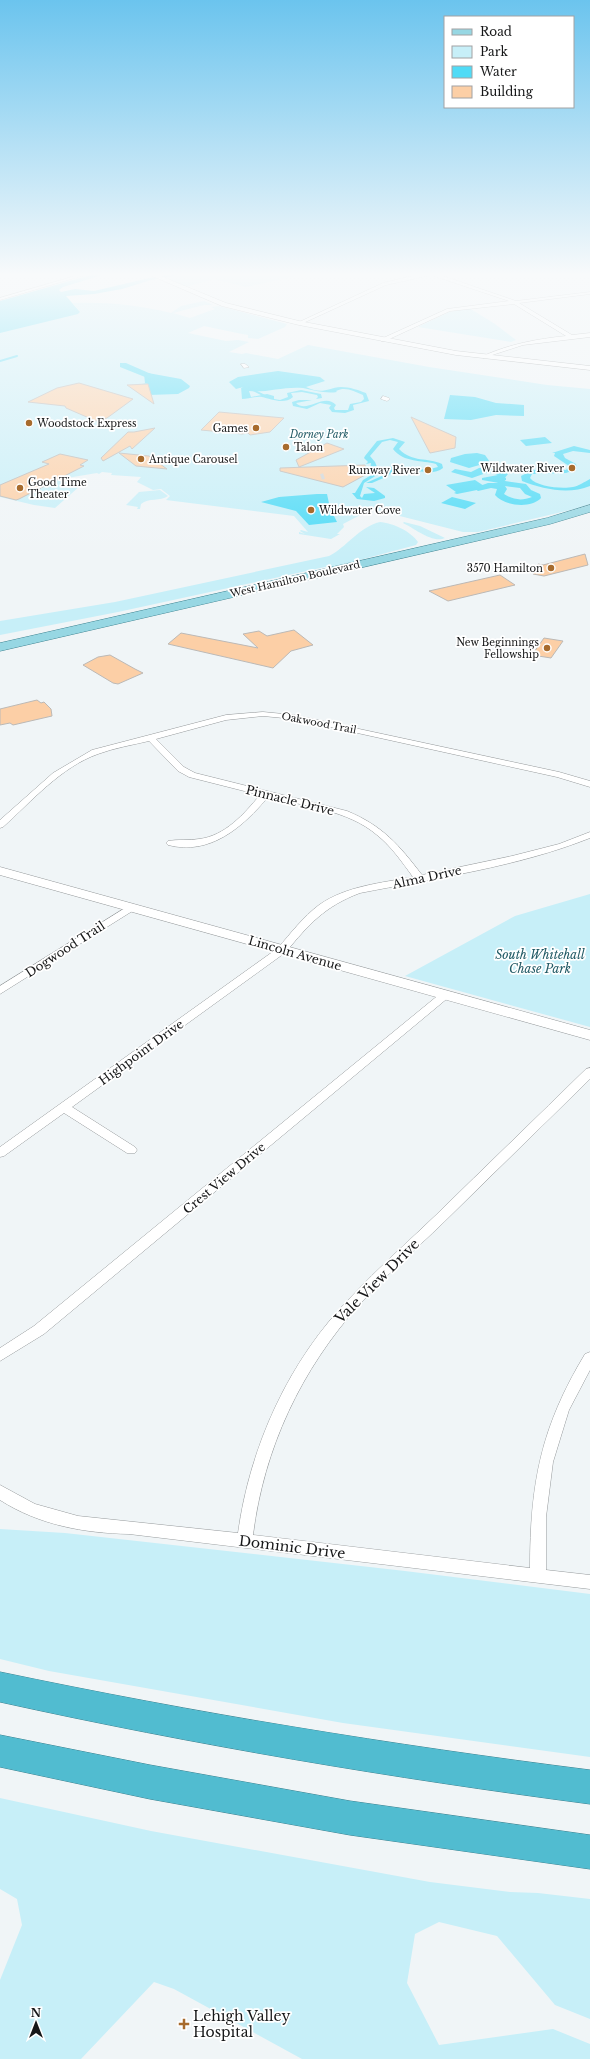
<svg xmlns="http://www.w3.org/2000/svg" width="590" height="2059" font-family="'Libre Baskerville',serif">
<rect width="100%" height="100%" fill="#f0f5f7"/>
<path fill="#c7eff8" d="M154,272H314L246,287L214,279L186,287Z
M204,301L213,305H204L173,313L190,318L215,309L211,307L219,306L287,324L285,327L258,339L248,338V335L242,334L204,326L188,333L226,341L238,340L249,342L229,352L242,354L246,353L278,359L308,345L429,367L547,385L590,389V504L583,507L478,532H463L372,509L343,524L344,527L337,534H340L331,539L299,534V532L305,534L300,531L301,530L308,532L294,516L166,500L170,496L161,489L153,490L137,482L141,477L111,475L112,473L102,472L99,474L97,473L67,478L71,484L80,486L55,508L34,505L0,497V316L78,314L80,312L73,303C106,302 139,305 171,313L181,306Z
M469,308L495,324L516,340L511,342L418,327L449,312Z
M160,490L168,496C160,502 149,497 141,504L140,509H137L138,507L126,505L139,492Z
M380,522C392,523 411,531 418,542L416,545L330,568L325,567L118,612L0,635V621L115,602L329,556C347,547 359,527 380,522Z
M404,522L420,526L445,538C433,544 414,528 403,523Z
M590,894V1027L405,976L515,916Z
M0,1529L65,1533L405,1571L590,1594V1757L343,1723L49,1671L0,1659Z
M0,1798L151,1831L430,1882L510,1892L538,1893L590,1899V2019L555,2005L497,1936L439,1922L415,1934L407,1983L439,2045L553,2029L590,2044V2059H302L174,1989L154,1982L81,2059H0V1980L22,1925L17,1899L0,1889Z"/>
<path fill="#50dbf6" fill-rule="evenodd" d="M101,272H112L63,287L59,290L61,292L75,289L94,291L149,278L183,272H195L151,280L122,289L94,294L66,296L80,312L78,314L0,333V301Z
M278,371L320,377L325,381L306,387C323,395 327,388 341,387C350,387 358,390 366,393L369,401L353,405L354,410L345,413L332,412L329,408L331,405L320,403L307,409L293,406L292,402L299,400H312L296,403C307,414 324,392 336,405L334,408L335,410H348L350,404L361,402L364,399L363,395C354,391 345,386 336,391L337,392C325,394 314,390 303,388C285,386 266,393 249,391L251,397L267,394L274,396V399L280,400L288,397L287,393L301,390L321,394L322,398L316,399L318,397L317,395L302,392L291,393L293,397C284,405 271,399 262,397C257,396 248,399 242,399L241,387H243L236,389L229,382L238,377Z
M148,373L181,379L190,386L189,388L178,394L148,395V384L142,383H145L144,374Z
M450,395L475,397L496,403L524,405V416L496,415L471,420L444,419Z
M545,437L552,443L526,446L520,440Z
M393,438L405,442L399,449C413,463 427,457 442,464L443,468C431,478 410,467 396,468L388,476L372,483H366L384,475L387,470L376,469L377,475L364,483L360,496L362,498L364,494L375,493L366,487L374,488L385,496V498L374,501L357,499L352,493H355L363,480L373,474L370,471L371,463L366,464L368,462L364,458L365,456L377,441ZM390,440L398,442L393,449C404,463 422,460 436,464L438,467L426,470L407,466L377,467L375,462L370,456L382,442Z
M574,446L590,450V453L573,451L563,454L565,458L576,464L577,469L566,473L532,474L530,478C537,487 562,489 573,487C579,486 584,482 590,479V486C568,495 543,489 522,481L521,476L533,470H566L569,466L554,456L555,453H552Z
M477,453L485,455L490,462L469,468L450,462L451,458L465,454Z
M498,475L506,478V480L499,483L482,480V478Z
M475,480L487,488L457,494L454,493L456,492L446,485Z
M317,494H327L330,508L337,522L309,525L296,511L261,502L279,497Z
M452,497L476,503L465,509L441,503Z"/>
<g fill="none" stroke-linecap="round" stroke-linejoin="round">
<path stroke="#50dbf6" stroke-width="2" d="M0,361L17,356
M249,388L267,397"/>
<path fill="#50dbf6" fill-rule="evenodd" d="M120,363H126L167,381L160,383L120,367Z
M490,466L507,472L508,474L504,479L505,481L526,484L531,490L540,494L541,498C531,509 504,506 495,495L497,489L491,488L478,491L474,488L488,483H498L495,478L498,475L489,472L472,478L451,472L455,469L471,472L479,468ZM505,486L520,488L525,494L532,497C522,501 513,500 504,494L507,489Z"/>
</g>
<path fill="#fccfa6" stroke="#bcb9b6" d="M79,383L133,399L107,418L96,421L66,408L65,406L28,402L57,388Z
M148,384L154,404L127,385Z
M219,412L284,418L270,432L250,435L248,433L242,434L201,430Z
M411,417L456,437L455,448L430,453Z
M155,428L132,449L130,446L103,461L101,458L128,432H134Z
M327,443L344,449L299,467L296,460Z
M119,453L149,456L167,469L136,466Z
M60,454L88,460L80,465L84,466L19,499L16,500L0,496V485L49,464L42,462Z
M365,465L367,474L343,487L280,471V468Z
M585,554L588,565L544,576L533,574L538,564L543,565Z
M500,575L515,585L448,601L429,591Z
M294,630L313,645L291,651L273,668L168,644L181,633L258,648L243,634L259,631L267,636Z
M544,638L563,641L551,658L532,655Z
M110,655L135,669L143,673L118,684L113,683L83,665L98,657Z
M37,700L41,703L44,702L51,709L52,716L13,725L10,723L0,725V709Z"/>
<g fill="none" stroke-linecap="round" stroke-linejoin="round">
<path stroke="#cfd4d6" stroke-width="6" stroke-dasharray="6 3.5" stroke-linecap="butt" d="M321,477L324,476"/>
<defs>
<path id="street" d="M89,272H95L0,300V298Z
M429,272H440L437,274L516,301L590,292V294L519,303L572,335L590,333V337L523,345L483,358V356C510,344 537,339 566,336L514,304L450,311L385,341H381V339L447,309L509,301L431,275L386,285L301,324L297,323L383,283Z
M241,364H245L249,367L244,368Z
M383,396L389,398L390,399L387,401L381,399Z
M263,712L294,715L559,772L590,781V787L557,777L294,719L263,716L226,720L156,739L184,767L195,773L347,811C383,826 399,845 422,875L512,856L559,844L590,832V838C517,867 436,878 360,893C325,906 308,925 286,952L72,1107L135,1147L137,1150L135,1153H127L64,1113L4,1156L0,1157V1147L278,948C291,933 303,917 319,905C346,886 381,883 413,877C402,862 391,846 377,835C348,810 304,806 268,797C243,827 210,856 168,845L166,843L168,841C177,839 189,841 199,839C225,836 244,814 260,795L189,777L178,771L149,741C132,745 114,748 98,754C61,767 32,801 3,827L0,828V820L53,773L92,750L226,715Z
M130,905L134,906L135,908L134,910L0,994V986Z
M445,992L449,993L450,995L449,997L44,1334L0,1361V1348L34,1326L441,993Z
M590,1068V1079C541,1127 492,1175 443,1223C415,1250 385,1276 359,1305C301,1370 264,1448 253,1535L530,1568C530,1483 541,1427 585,1354L590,1352V1370L569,1410L553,1462L546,1517V1570L590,1575V1589L129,1534C84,1533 39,1525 0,1500V1485L35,1504L78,1516L238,1533C250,1446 289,1360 351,1297C378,1268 408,1242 436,1215C486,1166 536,1118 586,1069Z"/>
<path id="secondary" d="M143,272H151L226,303L299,321L456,351L590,366V370L456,355L299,325L222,306Z
M0,867L590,1030V1040L0,875Z"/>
<path id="primary" d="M590,505V512L550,524L0,651V643L547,518Z"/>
<path id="highway" d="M0,1672C195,1713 392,1745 590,1770V1804C392,1778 195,1745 0,1702Z
M0,1735L150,1765L350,1801L590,1835V1869L350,1835L150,1799L0,1767Z"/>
</defs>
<use href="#street" stroke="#969a9c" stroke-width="1"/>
<use href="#secondary" stroke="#969a9c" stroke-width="1"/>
<use href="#primary" stroke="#3c8290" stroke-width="1"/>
<use href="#highway" stroke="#3c8290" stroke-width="1"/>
<use href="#street" fill="#fff" fill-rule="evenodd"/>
<use href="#secondary" fill="#fff" fill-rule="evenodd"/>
<use href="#primary" fill="#97d7e3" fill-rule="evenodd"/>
<use href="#highway" fill="#51bcd0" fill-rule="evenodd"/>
</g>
<linearGradient id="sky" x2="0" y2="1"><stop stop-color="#6bc4ee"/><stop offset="0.49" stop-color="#f8fafb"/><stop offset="1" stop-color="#f8fafb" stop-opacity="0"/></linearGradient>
<rect width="590" height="560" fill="url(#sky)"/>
<g fill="#a76b2d" stroke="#fff" stroke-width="1.5">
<circle cx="29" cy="423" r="4"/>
<circle cx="256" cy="428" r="4"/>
<circle cx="286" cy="447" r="4"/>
<circle cx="141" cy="459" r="4"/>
<circle cx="572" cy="468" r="4"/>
<circle cx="428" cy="470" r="4"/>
<circle cx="20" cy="488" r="4"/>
<circle cx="311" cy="510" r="4"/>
<circle cx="551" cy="568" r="4"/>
<circle cx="547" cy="648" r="4"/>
<path d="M182 2018h4v4h4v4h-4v4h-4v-4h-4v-4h4z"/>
</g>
<g text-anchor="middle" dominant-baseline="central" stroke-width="3.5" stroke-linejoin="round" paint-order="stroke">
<g font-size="10" fill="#161718" stroke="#fff" text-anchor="start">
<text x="37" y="423">Woodstock Express</text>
<text x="248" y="428" text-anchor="end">Games</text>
<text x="294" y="447">Talon</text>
<text x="149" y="459">Antique Carousel</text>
<text x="564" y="468" text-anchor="end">Wildwater River</text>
<text x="420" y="470" text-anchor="end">Runway River</text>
<text x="28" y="482">Good Time<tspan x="28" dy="12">Theater</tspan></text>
<text x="319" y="510">Wildwater Cove</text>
<text x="543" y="568" text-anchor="end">3570 Hamilton</text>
<text x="539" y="642" text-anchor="end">New Beginnings<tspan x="539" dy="12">Fellowship</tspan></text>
</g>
<g font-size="10" font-style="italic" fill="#215a65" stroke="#fff">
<text x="319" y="434">Dorney Park</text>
</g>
<g font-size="10" fill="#161718" stroke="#fff">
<text transform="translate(295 579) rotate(-13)">West Hamilton Boulevard</text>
<text transform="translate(319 723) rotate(11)">Oakwood Trail</text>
</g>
<g font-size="12" fill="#161718" stroke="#fff">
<text transform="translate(290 800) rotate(14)">Pinnacle Drive</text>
<text transform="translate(427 877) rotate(-12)">Alma Drive</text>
<text transform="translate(65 949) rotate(-33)">Dogwood Trail</text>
<text transform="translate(295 953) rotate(16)">Lincoln Avenue</text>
<text transform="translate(141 1052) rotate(-36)">Highpoint Drive</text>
<text transform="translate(224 1178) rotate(-40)">Crest View Drive</text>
</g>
<g font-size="12" font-style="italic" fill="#215a65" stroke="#fff">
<text x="540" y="954">South Whitehall<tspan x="540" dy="14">Chase Park</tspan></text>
</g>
<g font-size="14" fill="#161718" stroke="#fff">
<text transform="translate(377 1281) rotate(-45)">Vale View Drive</text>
<text transform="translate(292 1547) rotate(7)">Dominic Drive</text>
</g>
<g font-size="14" fill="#161718" stroke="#fff" text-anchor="start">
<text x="193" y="2016">Lehigh Valley<tspan x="193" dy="16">Hospital</tspan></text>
</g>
</g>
<rect x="444" y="16" width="130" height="92" fill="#ffffff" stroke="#a2a2a3"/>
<rect x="452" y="29" width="20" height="6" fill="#97d7e3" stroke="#a2a2a3"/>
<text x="480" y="36" font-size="12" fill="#161718">Road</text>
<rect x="452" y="46" width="20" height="12" fill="#c7eff8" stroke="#a2a2a3"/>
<text x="480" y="56" font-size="12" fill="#161718">Park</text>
<rect x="452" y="66" width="20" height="12" fill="#50dbf6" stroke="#a2a2a3"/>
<text x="480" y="76" font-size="12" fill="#161718">Water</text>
<rect x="452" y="86" width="20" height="12" fill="#fccfa6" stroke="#a2a2a3"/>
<text x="480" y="96" font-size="12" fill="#161718">Building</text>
<g transform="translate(36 2023)" stroke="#ffffff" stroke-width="3" paint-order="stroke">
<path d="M0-3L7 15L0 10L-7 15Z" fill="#161718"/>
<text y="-6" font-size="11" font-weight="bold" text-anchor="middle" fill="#161718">N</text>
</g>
</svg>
